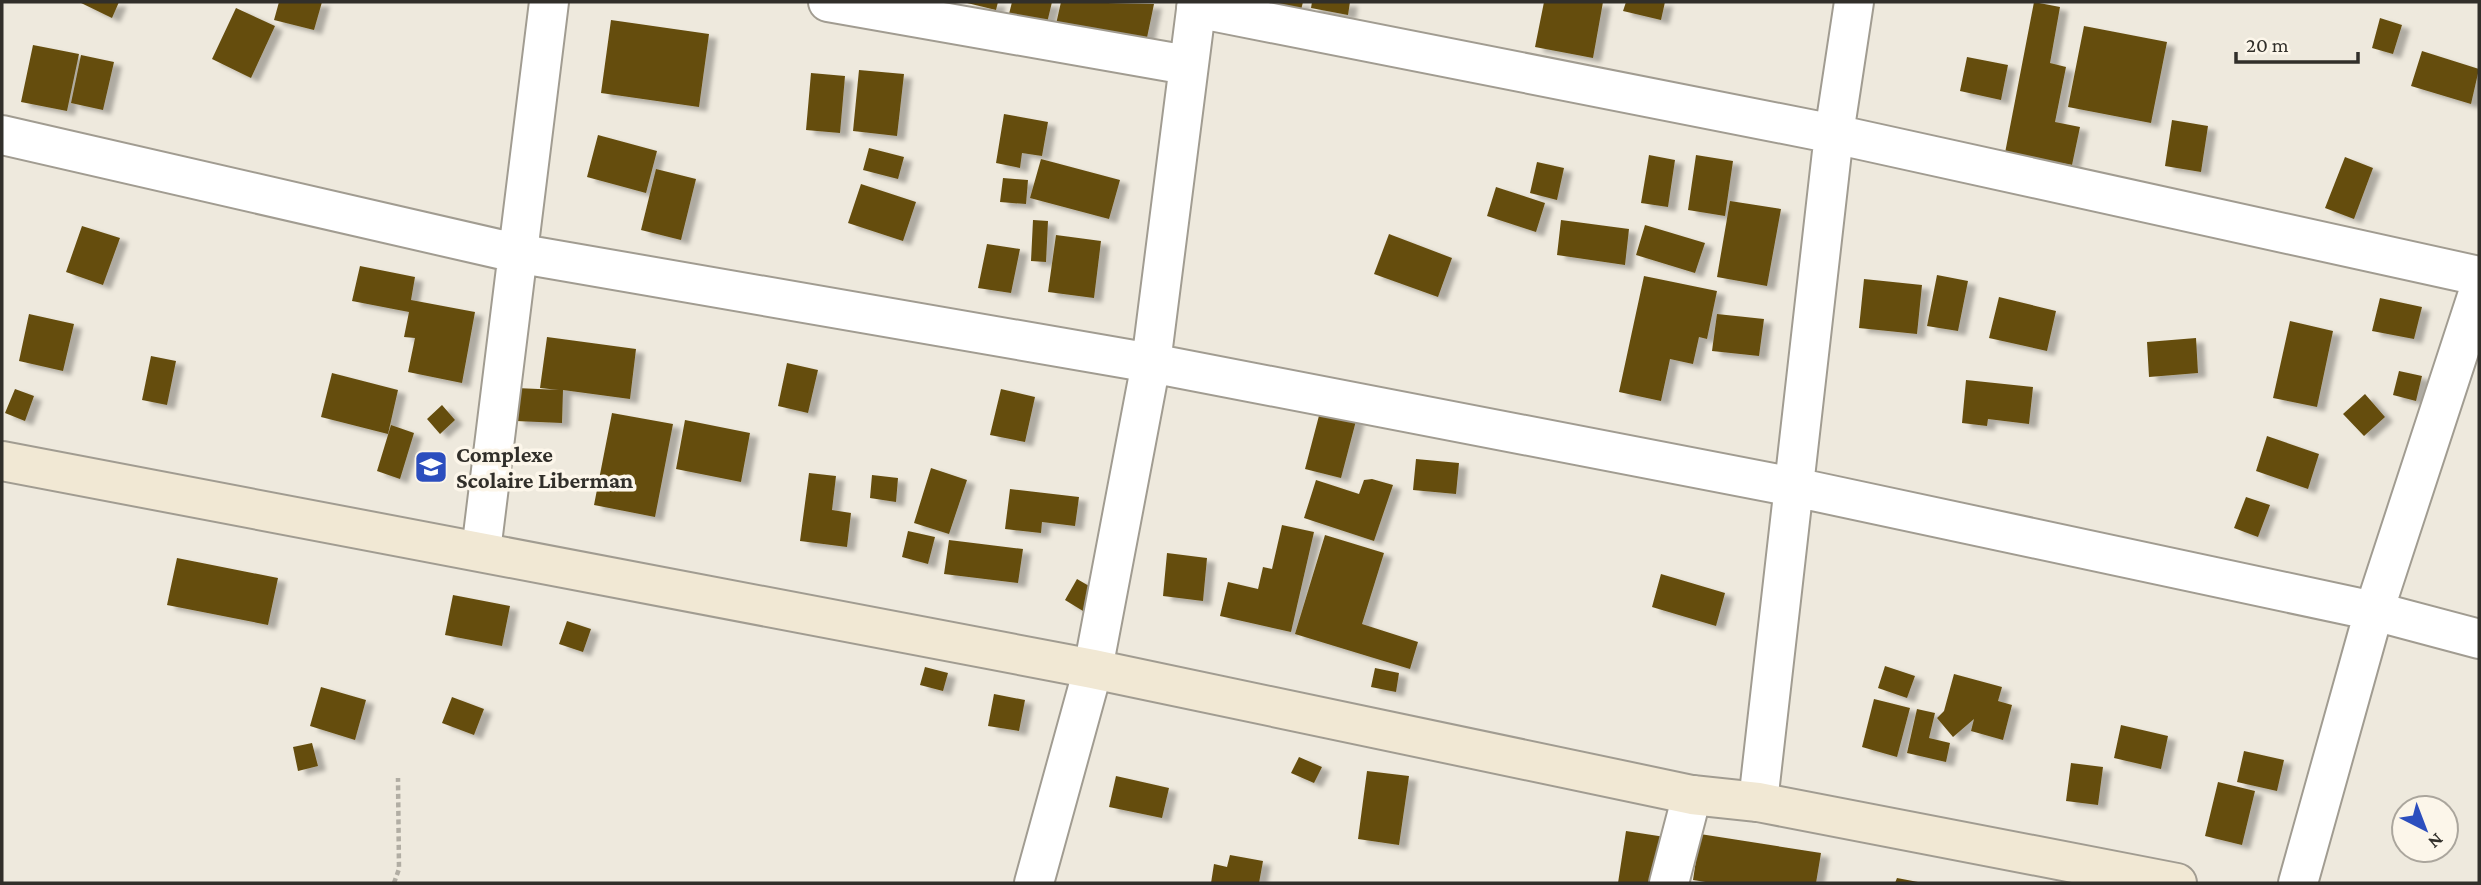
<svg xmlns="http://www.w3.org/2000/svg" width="2481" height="885" font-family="'Crimson Pro',serif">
<defs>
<filter id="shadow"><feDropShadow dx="8" dy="4.5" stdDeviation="2" flood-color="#0004"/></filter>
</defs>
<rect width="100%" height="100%" fill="#eee9dd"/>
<path fill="#654d10" filter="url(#shadow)" d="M79,2H119L112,18Z
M279,2H322L314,30L274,20Z
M963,2H998L996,10Z
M1012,2H1052L1047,23L1009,14Z
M1061,2L1154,4L1144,52L1054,33Z
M1266,2H1303L1301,10Z
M1312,2H1350L1348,15L1311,8Z
M1544,2H1603L1593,58L1535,47Z
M1626,2H1665L1661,20L1623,11Z
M2034,2L2060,7L2050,63L2066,67L2055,122L2080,127L2072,165L2005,153Z
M236,8L275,26L251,78L212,59Z
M2380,18L2402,25L2393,54L2372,48Z
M611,20L709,34L699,107L601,93Z
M2084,26L2167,42L2151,123L2068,107Z
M33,45L79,54L67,111L21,102Z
M2422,51L2479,69L2471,104L2411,86Z
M81,55L114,62L103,110L71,103Z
M1967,57L2008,65L2001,100L1960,91Z
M859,70L904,74L897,136L853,131Z
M811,73L845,76L840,133L806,130Z
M1004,114L1048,122L1042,156L1022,153L1020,168L996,163Z
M2172,120L2208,126L2201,172L2165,166Z
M598,135L657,151L646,193L587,177Z
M869,148L904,157L898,179L863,170Z
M1649,155L1675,160L1668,207L1641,203Z
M1696,155L1733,161L1725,216L1688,210Z
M2345,157L2373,168L2354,219L2325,208Z
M1041,159L1120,180L1109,219L1030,198Z
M1537,162L1564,168L1557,200L1530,193Z
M656,169L696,179L681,240L641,230Z
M1003,178L1028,180L1026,204L1000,202Z
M861,184L916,202L903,241L848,223Z
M1496,187L1545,203L1536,232L1487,216Z
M1730,201L1781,209L1767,286L1717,277Z
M1033,220L1048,221L1046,262L1031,261Z
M1561,220L1629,229L1625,265L1557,255Z
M1645,225L1705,243L1695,273L1636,255Z
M82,226L120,238L103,285L66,272Z
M1389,234L1452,258L1438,297L1374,274Z
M1056,235L1101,241L1094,298L1048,292Z
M987,244L1020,249L1011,293L978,288Z
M360,266L415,277L411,300L475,312L462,383L408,372L415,338L404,337L409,312L352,301Z
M1937,275L1968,281L1958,331L1927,326Z
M1644,276L1717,291L1707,339L1699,337L1693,364L1670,359L1661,401L1619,392Z
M1864,279L1922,285L1917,334L1859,328Z
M1999,297L2056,311L2047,351L1989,338Z
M2380,298L2422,307L2414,339L2372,331Z
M29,314L74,324L63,371L19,361Z
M1717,314L1764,319L1759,356L1712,351Z
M2290,321L2333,331L2317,407L2273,398Z
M547,337L636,349L630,399L563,390L562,423L516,421L517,388L559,390L540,388Z
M2196,338L2198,373L2149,377L2147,342Z
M151,356L176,361L167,405L142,400Z
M787,363L818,370L808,413L778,406Z
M2399,371L2422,376L2416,401L2393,395Z
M332,373L398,390L388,434L321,417Z
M1966,380L2033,387L2029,424L1988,419L1987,426L1962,423Z
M15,389L34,396L25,421L5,413Z
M1001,389L1035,397L1025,442L990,435Z
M2365,394L2385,417L2364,436L2343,414Z
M442,405L455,420L440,434L427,419Z
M1321,408L1357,417L1341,478L1305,469Z
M612,413L673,424L655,517L594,505Z
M685,420L750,433L741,482L676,469Z
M391,425L414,433L400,479L377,471Z
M2267,436L2319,454L2308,489L2256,471Z
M1416,459L1459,463L1456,494L1413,490Z
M931,468L967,480L949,534L914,523Z
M809,473L836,476L832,510L851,513L847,547L800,541Z
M872,475L898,478L896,502L870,498Z
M1372,479L1393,485L1374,541L1304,518L1316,480L1359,494L1364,480Z
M1010,489L1079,497L1075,526L1042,522L1041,533L1005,529Z
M2246,497L2270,505L2258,537L2234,528Z
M1282,525L1314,532L1291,632L1220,616L1228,582L1258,589L1263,567L1272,569Z
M908,531L935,537L928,564L902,557Z
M1325,535L1384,553L1362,624L1418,642L1410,669L1295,634Z
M949,540L1023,549L1018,583L944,574Z
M1167,553L1207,558L1203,601L1163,596Z
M177,558L278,578L268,625L167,605Z
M1661,574L1725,593L1716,626L1652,607Z
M1077,579L1096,590L1083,611L1065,600Z
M453,595L510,606L502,646L445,635Z
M567,621L591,629L583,652L559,644Z
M1885,666L1915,676L1907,698L1878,688Z
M925,667L948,673L943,691L920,685Z
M1375,668L1399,673L1396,692L1371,687Z
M1954,674L2002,687L1998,701L2012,705L2003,740L1971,731L1974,719L1953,737L1937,718L1944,711Z
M321,687L366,700L355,740L310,726Z
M994,694L1025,700L1019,731L988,726Z
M452,697L484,709L474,735L442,723Z
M1874,699L1910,708L1897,757L1862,747Z
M1917,709L1935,713L1929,738L1950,743L1946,762L1907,753Z
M2121,725L2168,736L2161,769L2114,758Z
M312,743L318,766L298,771L293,747Z
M2244,751L2284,760L2277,791L2237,782Z
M1299,757L1322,767L1314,783L1291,773Z
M2071,763L2103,767L2098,805L2066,801Z
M1367,771L1409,776L1399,845L1358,839Z
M1116,776L1169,788L1162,818L1109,807Z
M2218,782L2255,791L2242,845L2205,836Z
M1626,831L1665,837L1657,883H1618Z
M1700,834L1821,853L1816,883H1712L1693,880Z
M1230,855L1263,861L1259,883H1211L1214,864L1227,867Z
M1897,878L1918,882V883H1895Z"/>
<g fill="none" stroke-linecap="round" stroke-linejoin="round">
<defs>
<path id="street" d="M828,2L1187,65
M1196,8L1834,134L2479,276
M2,135L516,253L1151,363L1794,487L2374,611L2479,639
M481,551L549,2
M1758,802L1834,134L1854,2
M1034,883L1093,669L1151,363L1197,2
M1669,883L1692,795
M2298,883L2374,611L2479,290"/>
<path id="secondary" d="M2,461L1093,669L1692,795L1758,802L2177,883"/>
</defs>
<use href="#street" stroke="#a19c91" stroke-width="42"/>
<use href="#secondary" stroke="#a19c91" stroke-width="42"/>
<path stroke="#b1ada3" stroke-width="4.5" stroke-dasharray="5 3.5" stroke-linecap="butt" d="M394,883L399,869L398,778"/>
<use href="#street" stroke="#fff" stroke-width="38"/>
<use href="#secondary" stroke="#f1e8d4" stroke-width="38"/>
</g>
<defs>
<symbol id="school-square" viewBox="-11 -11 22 22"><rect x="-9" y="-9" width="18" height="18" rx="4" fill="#2c4ebe" stroke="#fcf6ea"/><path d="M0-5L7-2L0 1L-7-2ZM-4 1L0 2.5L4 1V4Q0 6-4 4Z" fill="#fff"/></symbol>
</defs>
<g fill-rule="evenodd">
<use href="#school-square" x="412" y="448" width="38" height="38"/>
</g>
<g text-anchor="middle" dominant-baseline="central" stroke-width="7" stroke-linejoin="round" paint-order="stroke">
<g font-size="23" font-weight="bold" fill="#312f2a" stroke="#fcf6ea" text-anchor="start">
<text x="456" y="454">Complexe<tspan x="456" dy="26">Scolaire Liberman</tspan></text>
</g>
</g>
<rect width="2481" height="885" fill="none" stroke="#312f2a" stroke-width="7"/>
<g transform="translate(2425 829) rotate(138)"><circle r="33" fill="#fcf6ea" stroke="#aba69d" stroke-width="2"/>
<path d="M0-5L12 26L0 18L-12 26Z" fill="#2c4ebe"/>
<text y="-10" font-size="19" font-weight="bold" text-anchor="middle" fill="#312f2a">N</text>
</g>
<path d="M2236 52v10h122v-10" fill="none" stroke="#312f2a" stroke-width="3.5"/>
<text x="2246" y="52" font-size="21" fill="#312f2a" stroke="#fcf6ea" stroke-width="5" paint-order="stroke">20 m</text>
</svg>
